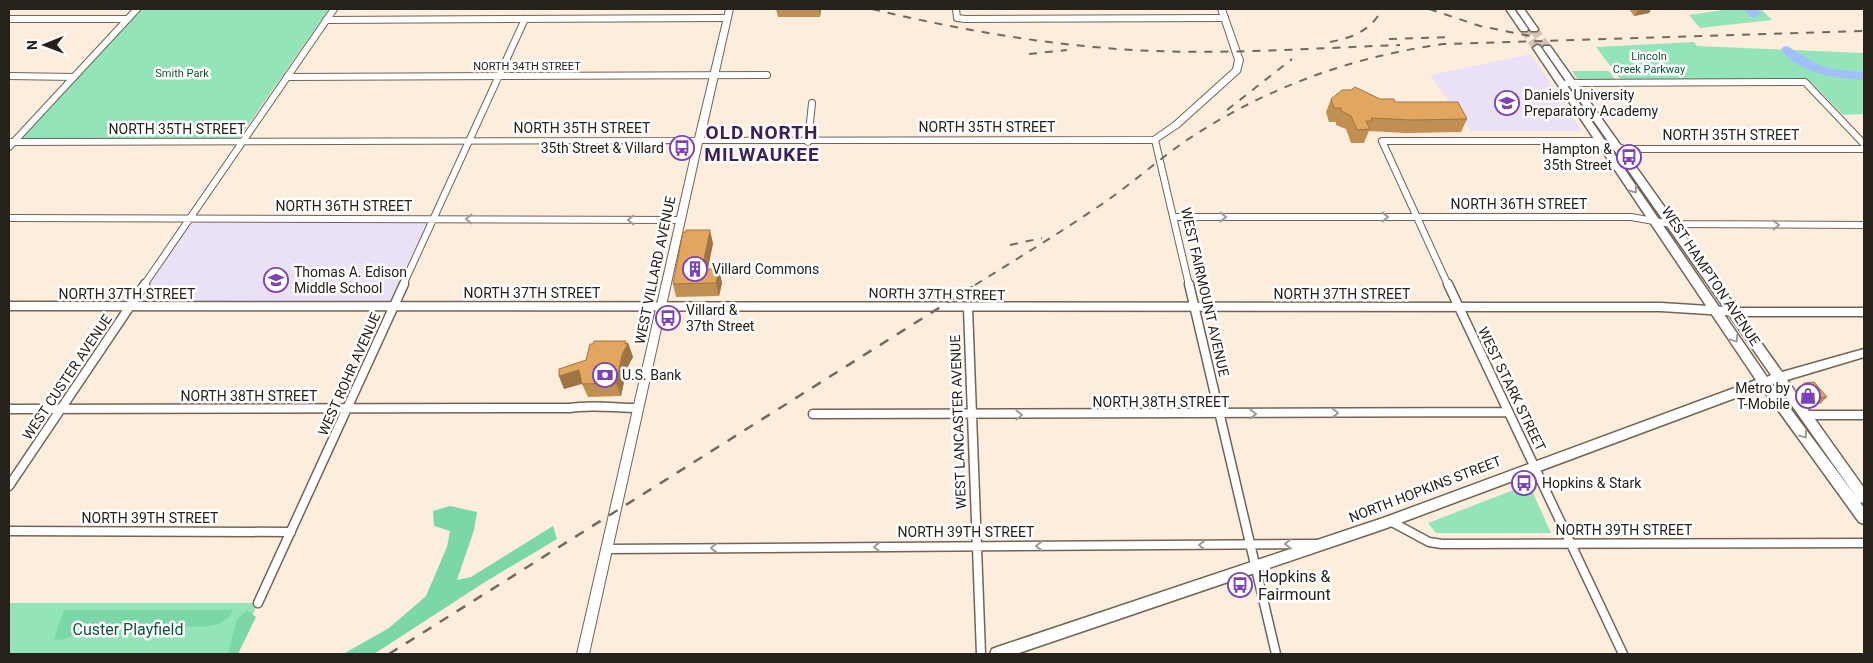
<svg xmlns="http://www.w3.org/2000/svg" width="1873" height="663" font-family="Roboto,sans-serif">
<rect width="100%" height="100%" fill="#fdeddc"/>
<path fill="#ebe1f6" d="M1531,54L1582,131H1471L1430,75Z
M189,218H433L393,306H129Z"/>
<path fill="#93e5b9" d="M140,9H329L239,138H22Z
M1730,9H1761L1772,20L1700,28L1689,15Z
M1694,42L1697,46L1864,53V114L1843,115L1812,83L1805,80H1621L1596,47Z
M1572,71H1609L1615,80H1578Z
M1529,484L1551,533H1436L1428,523Z
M9,603H258L235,654H9Z"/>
<path fill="#7bd7a7" d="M450,506L477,512L474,530L457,580L471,577L553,526L557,539L485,582L374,654H343L389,628L426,596L447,547L450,531L434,526L433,511Z
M64,610H233L228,618L219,624L203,627L150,625L130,629L121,627L107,629L95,635L79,633L62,640L54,639Z
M247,610L256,617L238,654H228L237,619Z"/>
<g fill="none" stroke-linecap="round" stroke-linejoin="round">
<path fill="#a1c0fb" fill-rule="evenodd" d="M1744,9H1756L1761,14L1755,18L1751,17Z
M1787,46L1817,64L1833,69L1864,72V80C1836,78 1799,74 1781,50L1783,47Z"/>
<path stroke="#d2c4b5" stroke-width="9" stroke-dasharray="9 4.5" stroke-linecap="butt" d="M1524,29L1537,48
M1534,29L1547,48"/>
<defs>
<path id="minor-far1" d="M956,9L957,18L965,19L1225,18
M9,19H128
M326,20L726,18
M9,76L74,77
M287,77L767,75
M1567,83L1805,82L1864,144
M1155,140L1189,285
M808,142L812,103
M9,147L137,9
M1174,217H1631L1671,224L1864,225
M9,218L680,220
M144,285L334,9
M403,285L525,19
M1448,285L1382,141H1599L1624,149H1864"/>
<path id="minor" d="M1189,284L1276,654
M1448,284L1623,654
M9,306L1661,307L1740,312H1864
M968,308L981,654
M9,409L570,408C590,404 616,408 638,408
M813,414L1508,412
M1806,415H1864
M9,486L145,284
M1390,521L1429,542L1442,544L1864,543
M9,531L291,532
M607,549L1316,544
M258,603L404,284"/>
<path id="tertiary" d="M726,9H733L704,138L1153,137L1173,123L1233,69L1235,60L1218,9H1225L1243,60L1240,72L1179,127L1155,143H702L589,654H577L694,143L9,145V139L695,138Z"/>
<path id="secondary" d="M1506,9H1514L1528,29L1527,31H1521Z
M1516,9H1524L1538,29L1537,31H1531Z
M1537,45L1540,46L1767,377L1771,375L1543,48L1544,46H1550L1782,372L1864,349V357L1787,380L1864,488V503L1860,502L1864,508V524L1859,522L1762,388L1384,529L1016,654H990L992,649L997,647L1383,518L1756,380L1533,48ZM1776,383L1857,498L1772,384Z"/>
</defs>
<use href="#minor-far1" stroke="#726456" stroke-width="8"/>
<use href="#minor" stroke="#726456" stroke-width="11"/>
<use href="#tertiary" stroke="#726456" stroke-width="2"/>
<use href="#secondary" stroke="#726456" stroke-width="3"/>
<use href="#minor-far1" stroke="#fff" stroke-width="6"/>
<use href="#minor" stroke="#fff" stroke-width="8"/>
<use href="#tertiary" fill="#fff" fill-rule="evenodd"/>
<use href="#secondary" fill="#fff" fill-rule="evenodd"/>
<path stroke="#73695f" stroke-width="2" stroke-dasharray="8 8" stroke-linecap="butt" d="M872,9C964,31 1058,47 1153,51C1235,54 1318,48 1400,45
M1429,9L1480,26L1530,36
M1389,39L1449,37
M1330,42C1352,38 1372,30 1382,9
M1029,54L1067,50
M1227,110L1292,59
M1010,245L1042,238
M975,285C1015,260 1055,236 1093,210C1126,189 1155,162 1187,140C1265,88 1351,57 1443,44L1864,31"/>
<path stroke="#73695f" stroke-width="2.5" stroke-dasharray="10 10" stroke-linecap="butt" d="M389,654L977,284"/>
</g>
<path fill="#c28f53" d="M776,9H821L820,17H778Z
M1629,9H1651L1649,13L1634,16Z
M1331,99H1380L1467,119L1461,132L1405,133L1369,131L1364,143H1351L1346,129L1336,125V122H1329L1326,112Z
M713,243L708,269H719L722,283L719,296L676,297L673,284Z
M626,341V344L628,343L633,357L627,368L621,396L588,397L582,384L564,389L559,376L586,360Z
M1804,383L1827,397L1820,404H1809L1797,389Z"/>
<path fill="#9e7443" d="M819,9H821L820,17Z
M1639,9H1651L1649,13L1634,16Z
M710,230L713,243L705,283L702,269Z
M719,269L722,283L719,296L716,283Z
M626,341L627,346L628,343L633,357L627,368L621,396L616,383Z
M579,370L584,383L564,389L559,376Z"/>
<path fill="#e2a660" stroke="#9e7443" d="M1355,87L1380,99H1394L1395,102H1458L1467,119L1411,120L1371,118L1372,121H1366L1370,129L1357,130L1351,116L1341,111V108H1334L1331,99L1342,90H1351Z
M686,230H710L702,269H719L716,283L673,284L683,232H686Z
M594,341H626L625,344L628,343L622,355L616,383L582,384L579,370L559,376V369L586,360L590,344H593Z
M1814,382L1827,397L1816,398L1804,383Z"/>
<defs><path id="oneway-chevron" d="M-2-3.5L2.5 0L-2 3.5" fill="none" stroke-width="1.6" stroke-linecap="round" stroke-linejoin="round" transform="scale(1.25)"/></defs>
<g stroke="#9e9b98">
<use href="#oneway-chevron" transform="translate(1634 190) rotate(55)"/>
<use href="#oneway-chevron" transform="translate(1223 217)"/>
<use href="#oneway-chevron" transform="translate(1385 217)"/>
<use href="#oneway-chevron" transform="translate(469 219) rotate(-180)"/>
<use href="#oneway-chevron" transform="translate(631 220) rotate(-180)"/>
<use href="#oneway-chevron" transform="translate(1776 225)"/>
<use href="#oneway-chevron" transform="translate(1735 339) rotate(56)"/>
<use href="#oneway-chevron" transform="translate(1335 413)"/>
<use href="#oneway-chevron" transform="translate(1253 414)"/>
<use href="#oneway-chevron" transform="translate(1019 415)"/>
<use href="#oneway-chevron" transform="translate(1804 435) rotate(53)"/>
<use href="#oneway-chevron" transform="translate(1288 544) rotate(179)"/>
<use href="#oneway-chevron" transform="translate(1202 545) rotate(180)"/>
<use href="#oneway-chevron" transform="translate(1039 546) rotate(180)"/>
<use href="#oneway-chevron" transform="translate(877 547) rotate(179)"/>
<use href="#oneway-chevron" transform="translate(714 548) rotate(179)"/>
</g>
<defs>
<symbol id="school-ring" viewBox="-11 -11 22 22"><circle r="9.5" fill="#fff" stroke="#7d42b8" stroke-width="1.5"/><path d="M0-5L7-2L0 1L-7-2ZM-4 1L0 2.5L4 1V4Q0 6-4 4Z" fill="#7d42b8"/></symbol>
<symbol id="bus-ring" viewBox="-11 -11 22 22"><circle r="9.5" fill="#fff" stroke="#7d42b8" stroke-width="1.5"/><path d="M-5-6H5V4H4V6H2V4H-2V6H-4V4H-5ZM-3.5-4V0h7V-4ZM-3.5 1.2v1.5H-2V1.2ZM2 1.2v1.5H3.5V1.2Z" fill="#7d42b8"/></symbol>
<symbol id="building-ring" viewBox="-11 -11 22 22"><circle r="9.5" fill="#fff" stroke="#7d42b8" stroke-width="1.5"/><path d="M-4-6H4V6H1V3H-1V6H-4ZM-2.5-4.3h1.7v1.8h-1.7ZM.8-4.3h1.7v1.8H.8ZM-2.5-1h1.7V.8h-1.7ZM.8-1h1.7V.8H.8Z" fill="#7d42b8"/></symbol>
<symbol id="bank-ring" viewBox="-11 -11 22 22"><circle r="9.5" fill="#fff" stroke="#7d42b8" stroke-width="1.5"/><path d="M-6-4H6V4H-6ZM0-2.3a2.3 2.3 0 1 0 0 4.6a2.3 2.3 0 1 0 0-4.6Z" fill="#7d42b8"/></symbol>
<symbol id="shop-ring" viewBox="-11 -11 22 22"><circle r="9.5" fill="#fff" stroke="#7d42b8" stroke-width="1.5"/><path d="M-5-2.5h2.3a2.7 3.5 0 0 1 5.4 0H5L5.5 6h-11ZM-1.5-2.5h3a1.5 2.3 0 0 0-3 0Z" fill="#7d42b8"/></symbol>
</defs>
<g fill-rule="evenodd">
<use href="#school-ring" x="1493" y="89" width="28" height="28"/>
<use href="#bus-ring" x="668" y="134" width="28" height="28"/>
<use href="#bus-ring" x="1615" y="143" width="28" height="28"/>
<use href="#building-ring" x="681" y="255" width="28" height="28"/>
<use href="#school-ring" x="262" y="266" width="28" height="28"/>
<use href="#bus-ring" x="654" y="304" width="28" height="28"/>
<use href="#bank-ring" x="591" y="361" width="28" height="28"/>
<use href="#shop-ring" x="1794" y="382" width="28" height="28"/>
<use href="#bus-ring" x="1510" y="469" width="28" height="28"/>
<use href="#bus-ring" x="1226" y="571" width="28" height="28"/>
</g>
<g text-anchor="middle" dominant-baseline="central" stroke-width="5" stroke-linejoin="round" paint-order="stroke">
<g font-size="11" fill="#0d5638" stroke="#fff">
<text x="1649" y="56">Lincoln<tspan x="1649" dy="13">Creek Parkway</tspan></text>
<text x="182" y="73">Smith Park</text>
</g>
<g font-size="11" fill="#27211b" stroke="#fff">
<text x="527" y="66">NORTH 34TH STREET</text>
</g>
<g font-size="14" fill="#27211b" stroke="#fff" text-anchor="start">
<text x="1524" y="95">Daniels University<tspan x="1524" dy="16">Preparatory Academy</tspan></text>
<text x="664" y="148" text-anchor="end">35th Street &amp; Villard</text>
<text x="1612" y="149" text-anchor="end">Hampton &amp;<tspan x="1612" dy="16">35th Street</tspan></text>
<text x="712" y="269">Villard Commons</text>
<text x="294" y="272">Thomas A. Edison<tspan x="294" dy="16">Middle School</tspan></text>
<text x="686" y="310">Villard &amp;<tspan x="686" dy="16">37th Street</tspan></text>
<text x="622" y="375">U.S. Bank</text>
<text x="1790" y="388" text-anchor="end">Metro by<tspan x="1790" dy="16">T-Mobile</tspan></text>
<text x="1542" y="483">Hopkins &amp; Stark</text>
</g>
<g font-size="14" fill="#27211b" stroke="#fff">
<text x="987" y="127">NORTH 35TH STREET</text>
<text x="582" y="128">NORTH 35TH STREET</text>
<text x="177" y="129">NORTH 35TH STREET</text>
<text x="1731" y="135">NORTH 35TH STREET</text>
<text x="1519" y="204">NORTH 36TH STREET</text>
<text x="344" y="206">NORTH 36TH STREET</text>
<text transform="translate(655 270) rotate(-78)">WEST VILLARD AVENUE</text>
<text transform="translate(1711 276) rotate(56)">WEST HAMPTON AVENUE</text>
<text transform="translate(1205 292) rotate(77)">WEST FAIRMOUNT AVENUE</text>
<text x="532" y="293">NORTH 37TH STREET</text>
<text x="127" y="294">NORTH 37TH STREET</text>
<text transform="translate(937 294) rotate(1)">NORTH 37TH STREET</text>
<text x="1342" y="294">NORTH 37TH STREET</text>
<text transform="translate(349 374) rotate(-66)">WEST ROHR AVENUE</text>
<text transform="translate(67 377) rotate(-56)">WEST CUSTER AVENUE</text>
<text transform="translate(1512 389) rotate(64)">WEST STARK STREET</text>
<text x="249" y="396">NORTH 38TH STREET</text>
<text x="1161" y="402">NORTH 38TH STREET</text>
<text transform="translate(958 422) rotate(-92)">WEST LANCASTER AVENUE</text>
<text transform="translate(1425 489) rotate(-21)">NORTH HOPKINS STREET</text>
<text x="150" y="518">NORTH 39TH STREET</text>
<text x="1624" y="530">NORTH 39TH STREET</text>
<text x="966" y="532">NORTH 39TH STREET</text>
</g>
<g font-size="16" fill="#27211b" stroke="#fff" text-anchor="start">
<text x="1258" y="576">Hopkins &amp;<tspan x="1258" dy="18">Fairmount</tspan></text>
</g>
<g font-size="16" fill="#0d5638" stroke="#fff">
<text x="128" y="629">Custer Playfield</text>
</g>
<g font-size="19" font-weight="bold" letter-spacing="1" fill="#3c2059" stroke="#fff">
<text x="762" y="132">OLD NORTH<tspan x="762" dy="22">MILWAUKEE</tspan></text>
</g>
</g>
<rect width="1873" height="663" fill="none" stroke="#27211b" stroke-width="20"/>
<g transform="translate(45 45) rotate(269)" stroke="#ffffff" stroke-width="4" paint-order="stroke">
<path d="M0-4L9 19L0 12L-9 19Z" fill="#27211b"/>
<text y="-8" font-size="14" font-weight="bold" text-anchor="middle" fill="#27211b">N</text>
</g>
</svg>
